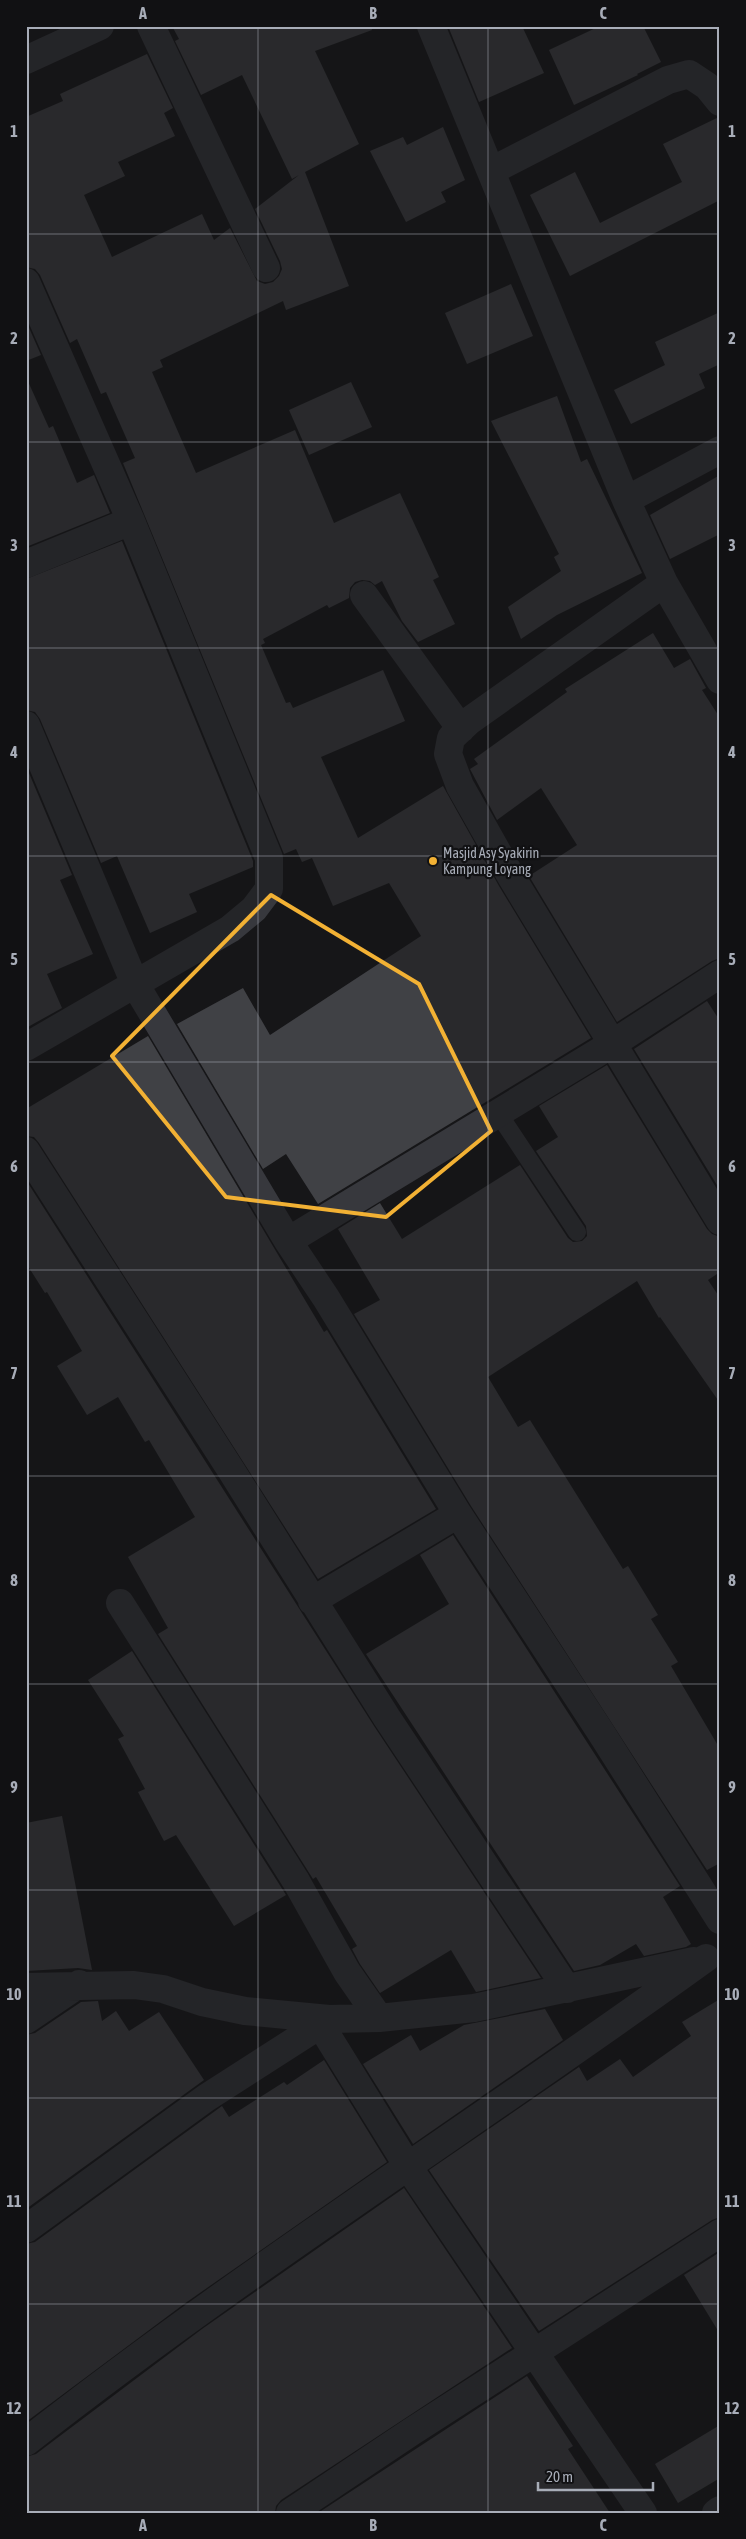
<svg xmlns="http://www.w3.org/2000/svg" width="746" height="2539" font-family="'Asap Condensed',sans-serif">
<rect width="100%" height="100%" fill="#161618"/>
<path fill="#404145" d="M172,26H371L372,30L315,51L359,144L305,172L349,286L286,310L283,301L160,360L163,367L152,372L196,473L295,430L334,523L400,493L439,577L433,580L455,624L418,642L402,621L382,581L375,585L370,581L362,580L355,582L350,588L349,598L329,608L327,605L263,639L265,643L261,645L286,703L290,702L293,708L383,670L405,721L321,757L358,838L443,786L499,886L591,1038L318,1204L286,1154L263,1169L177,1024L243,988L270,1035L421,936L389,883L333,906L312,858L302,862L296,849L284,854L123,463L135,458L106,392L101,394L77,339L70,343L40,275L35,269L26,267V117L63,101L60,94L147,54L173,108L164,113L175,136L118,162L125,176L84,195L112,257L202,214L214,240L230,228L257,281L265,284L273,282L279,276L282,269L280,261L255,209L299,175L292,179L242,75L201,95L175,41L179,39Z
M448,26H522L544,73L479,102Z
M600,26H643L661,62L637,74L638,75L574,105L549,50Z
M719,117L720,200L570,276L530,195L575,172L600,223L682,182L663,144Z
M443,127L465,180L441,192L446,202L406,222L370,151L403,137L407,145Z
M511,284L533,336L467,364L445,313Z
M720,312V364L699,374L705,388L631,424L614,390L665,365L655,342Z
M26,321L41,355L26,361Z
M26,377L49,428L53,426L77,483L94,475L110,513L26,547Z
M351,382L372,427L309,455L289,410Z
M557,396L581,462L587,459L642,573L557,615L521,639L508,607L561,571L554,557L559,554L491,421Z
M720,475V534L670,559L650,515Z
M122,541L253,861V867L189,894L197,912L150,933L117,856L101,863L40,719L35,712L26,710V579Z
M653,633L674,668L690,659L706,688L702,690L720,718V958L712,961L617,1022L529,876L577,845L541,788L497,820L470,769L478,764L474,759L567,692L565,689Z
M26,766L72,875L60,880L93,954L47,974L62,1008L26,1028Z
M707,1001L720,1021V1190L634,1049Z
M148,1036L324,1332L327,1330L436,1509L318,1579L39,1143L34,1137L26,1136V1109Z
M607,1065L707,1229L712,1234L720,1237V1272L708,1280L720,1298V1403L660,1317L659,1318L637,1281L488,1377L518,1427L530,1420L623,1569L628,1566L658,1615L651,1619L678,1662L671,1666L720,1749V1863L707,1870L471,1506L354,1314L380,1300L338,1229L380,1203L402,1239L520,1165L568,1238L573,1242L582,1241L587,1236L586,1226L536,1151L558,1137L539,1106Z
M26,1180L374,1726L541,1978L476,1992L451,1950L380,1993L360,1964L352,1949L357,1946L316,1877L313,1879L158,1634L168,1628L128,1557L195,1517L149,1440L145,1442L118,1397L87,1415L57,1366L82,1351L47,1292L45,1293L26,1263Z
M453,1535L680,1886L663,1897L691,1944L686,1947L644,1956L636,1944L600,1965L574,1971L366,1654L449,1604L420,1555Z
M132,1651L286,1895L234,1926L176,1835L164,1841L138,1792L145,1789L118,1739L124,1736L88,1680Z
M62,1816L92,1970L78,1968L26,1971V1823Z
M720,1999V2217L712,2220L539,2331L429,2170L579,2067L587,2081L620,2059L633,2077L691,2036L682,2022Z
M98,2001L102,2021L116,2011L129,2031L159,2012L204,2080L26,2209V2035L35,2033L81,2002Z
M545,2009L563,2040L413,2144L363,2064L411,2035L420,2051L464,2025Z
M324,2060L387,2162L184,2304L26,2422V2244L35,2242L222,2106L229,2117L284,2082L287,2085Z
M404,2188L512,2348L281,2500L276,2506L275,2513H26V2457L36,2454L202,2329Z
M720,2252V2334L684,2275Z
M527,2376L573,2446L568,2449L610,2513H318Z
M720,2425V2478L678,2503L655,2464Z"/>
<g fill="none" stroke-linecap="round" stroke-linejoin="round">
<path stroke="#37383d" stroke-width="18" d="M498,1113L577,1232"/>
<path stroke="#37383d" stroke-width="28" d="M151,26L266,268
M431,26L626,500L664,583L720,680
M26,60L100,26
M491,171L668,80L689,74L707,86L720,102
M26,282L131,521L269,858V889L254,909L230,929L26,1047
M626,500L720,450
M26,564L131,521
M664,583L469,721L451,738L448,754L460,786L512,878L720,1221
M364,595L461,729
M26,725L135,984L288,1241L326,1298L458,1514L600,1731L720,1920
M26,1151L231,1470L387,1718L567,1989
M288,1241L612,1044L720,974
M312,1601L458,1514
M120,1603L296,1881L347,1972L379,2018
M26,1987L134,1985L163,1989L202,2002L245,2011L329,2019L379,2018L474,2008L694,1961
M26,2020L79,1984
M320,2024L409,2168L643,2513
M26,2229L206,2098L329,2019
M26,2442C245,2270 481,2121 706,1958
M290,2513L411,2432L720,2233
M716,2513L720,2510"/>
</g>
<path d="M0 0H746V2539H0ZM271,895L419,984L491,1131L386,1217L226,1197L112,1056Z" fill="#161618" fill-opacity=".55" fill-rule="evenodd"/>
<path fill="none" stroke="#f2b134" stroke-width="4" stroke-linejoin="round" d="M271,895L419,984L491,1131L386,1217L226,1197L112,1056Z"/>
<path fill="none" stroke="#a8adb8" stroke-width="1" stroke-opacity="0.55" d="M258,26V2513M488,26V2513M26,234H720M26,442H720M26,648H720M26,856H720M26,1062H720M26,1270H720M26,1476H720M26,1684H720M26,1890H720M26,2098H720M26,2304H720"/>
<circle fill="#f2b134" stroke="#111113" stroke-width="2" cx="433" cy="861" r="5"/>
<g text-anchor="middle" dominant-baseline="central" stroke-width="4.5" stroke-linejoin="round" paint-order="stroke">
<g font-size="14" fill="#a8adb8" stroke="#111113" text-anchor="start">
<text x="443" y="853">Masjid Asy Syakirin<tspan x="443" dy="16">Kampung Loyang</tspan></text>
</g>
</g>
<rect width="746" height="2539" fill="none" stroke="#111113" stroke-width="55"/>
<path d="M538 2482v8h115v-8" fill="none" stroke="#a8adb8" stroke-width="2.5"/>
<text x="546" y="2482" font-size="15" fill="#a8adb8" stroke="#111113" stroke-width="4" paint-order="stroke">20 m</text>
<rect x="28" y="28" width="690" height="2484" fill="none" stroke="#a8adb8" stroke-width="2"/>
<g font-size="16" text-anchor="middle" font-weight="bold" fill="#a8adb8">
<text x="143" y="19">A</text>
<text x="373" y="19">B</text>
<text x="603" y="19">C</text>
<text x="14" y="137">1</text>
<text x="732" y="137">1</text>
<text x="14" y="344">2</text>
<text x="732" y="344">2</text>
<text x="14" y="551">3</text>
<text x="732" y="551">3</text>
<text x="14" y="758">4</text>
<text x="732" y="758">4</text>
<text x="14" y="965">5</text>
<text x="732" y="965">5</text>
<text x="14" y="1172">6</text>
<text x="732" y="1172">6</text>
<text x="14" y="1379">7</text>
<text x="732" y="1379">7</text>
<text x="14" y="1586">8</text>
<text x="732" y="1586">8</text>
<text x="14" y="1793">9</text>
<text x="732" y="1793">9</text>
<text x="14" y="2000">10</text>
<text x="732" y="2000">10</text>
<text x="14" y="2207">11</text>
<text x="732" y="2207">11</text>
<text x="14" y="2414">12</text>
<text x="732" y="2414">12</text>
<text x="143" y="2531">A</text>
<text x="373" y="2531">B</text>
<text x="603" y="2531">C</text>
</g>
</svg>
